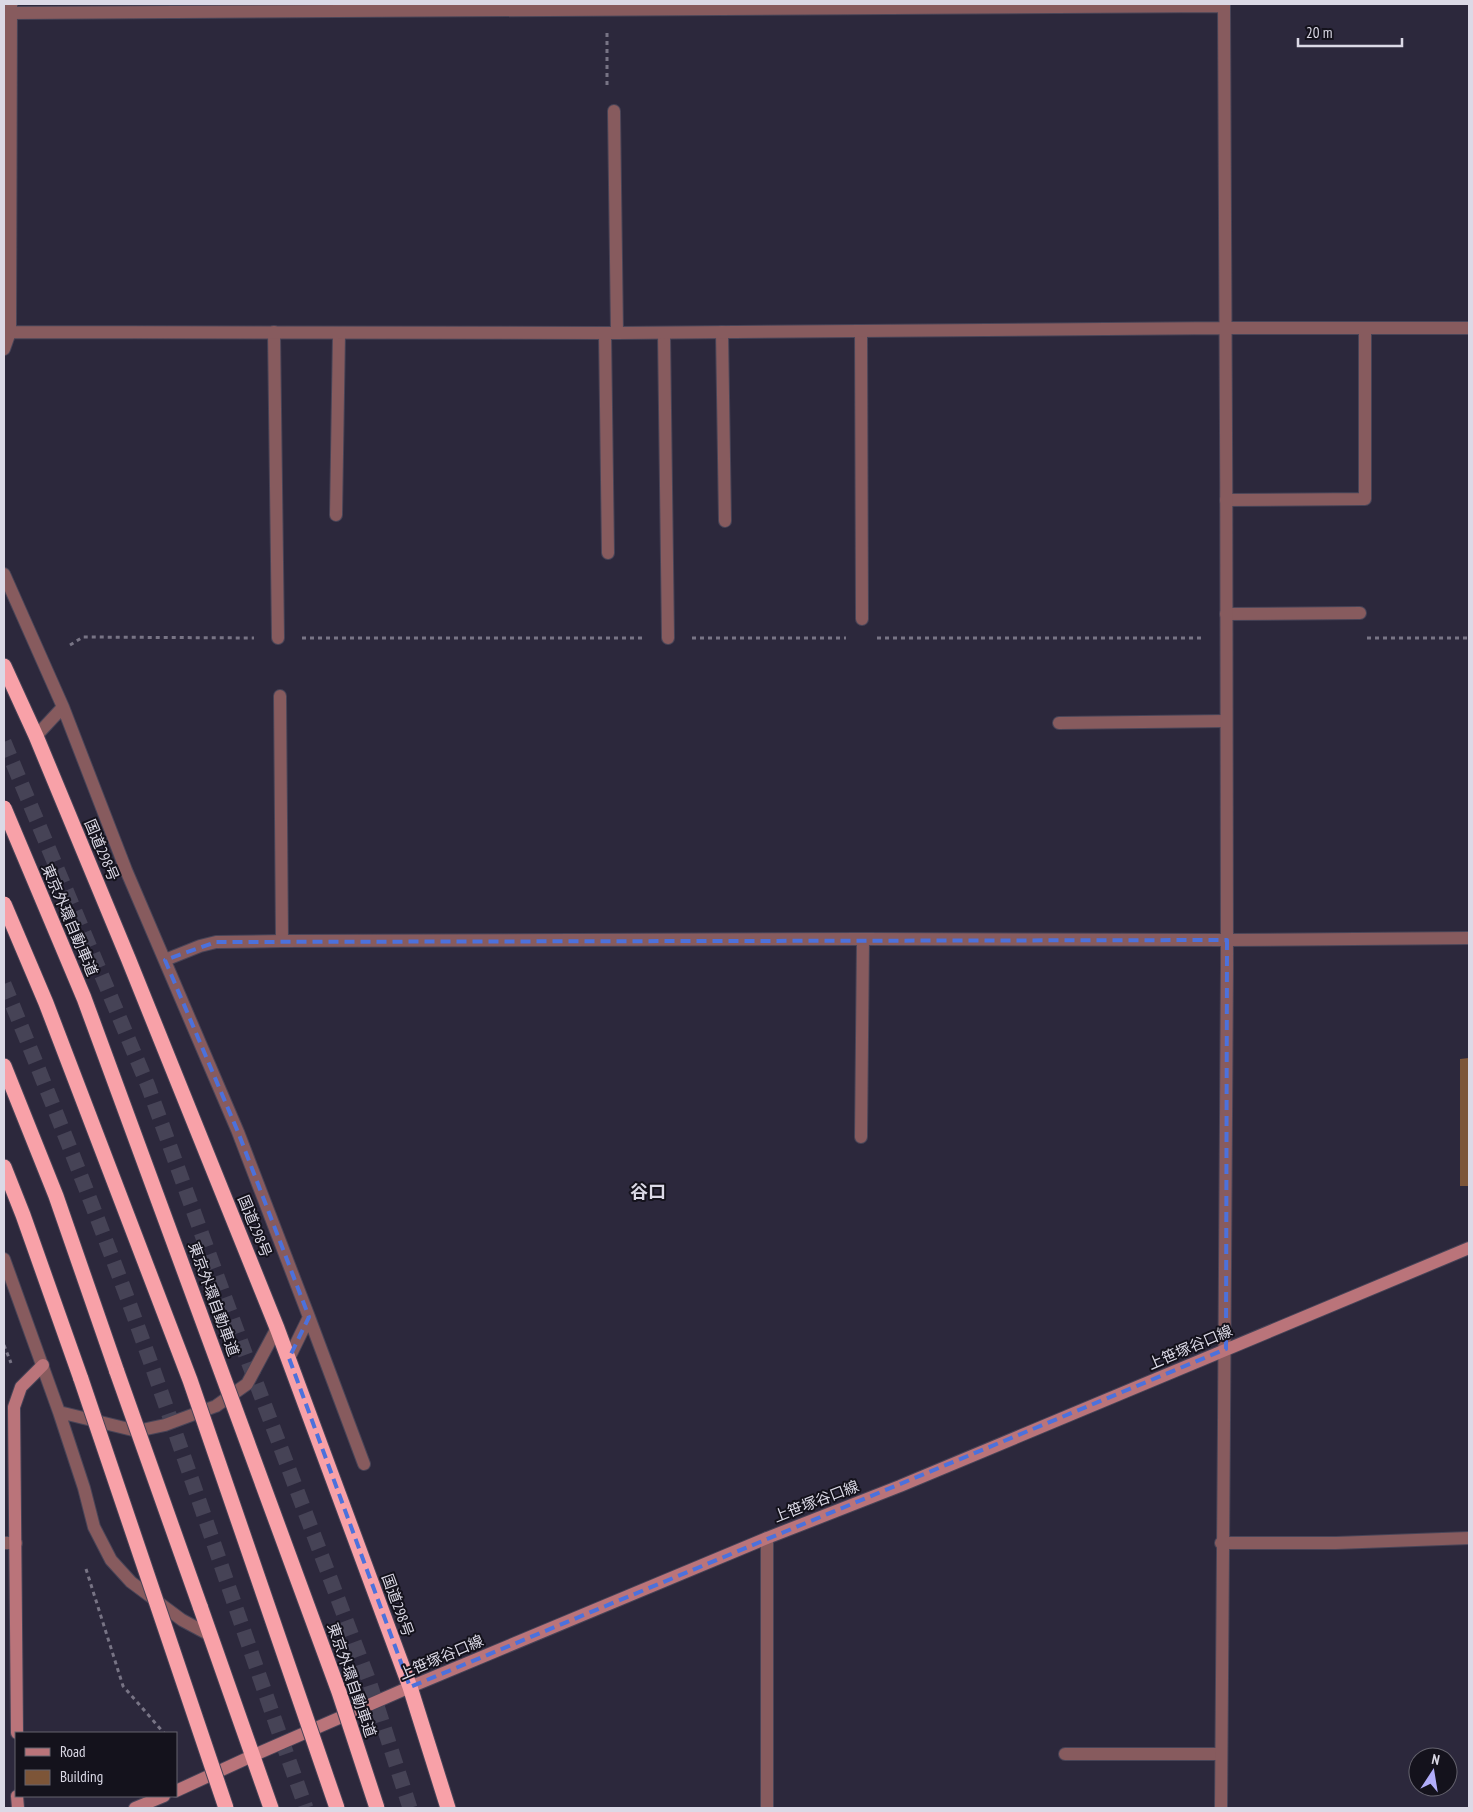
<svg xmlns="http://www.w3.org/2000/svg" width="1473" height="1812" font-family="'PT Sans Narrow','Noto Sans JP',sans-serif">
<rect width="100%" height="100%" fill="#2c283c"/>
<path fill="#7d5538" d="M1469,1058V1186H1460V1059Z"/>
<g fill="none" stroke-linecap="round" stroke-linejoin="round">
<path stroke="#464356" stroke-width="15" stroke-dasharray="15 8" stroke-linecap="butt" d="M4,742L148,1086L246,1356L369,1681L410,1808
M4,984C59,1119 113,1254 161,1392C210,1530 256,1670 306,1808"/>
<defs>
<path id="lane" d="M614,111L617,333
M861,331L862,619
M274,332L278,638
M722,332L725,521
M605,333L608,553
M664,333L668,638
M1226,500L1365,499V328
M336,515L339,333
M1226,614L1360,613
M280,696L282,941
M1059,723L1226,721
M861,1137L863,939
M767,1538V1808
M1221,1543H1336L1469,1538
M1065,1754H1221"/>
<path id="street" d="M11,13L1224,6
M10,332L617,333L1225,328H1469
M4,349L10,332L11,4
M4,574L63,707L126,870L238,1132L309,1317L289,1358
M36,736L63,707
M165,960L200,946L216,942L282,941L863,939L1227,940L1469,938
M4,1259L59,1412L84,1488L94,1527L111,1560L131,1582L182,1620L210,1635
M309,1317L364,1464
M59,1412L137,1431L165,1425L216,1406L247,1384L277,1328
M4,1543H16
M1221,1808C1222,1527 1227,1246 1227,965C1228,645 1225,324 1224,4"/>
<path id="secondary" d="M17,1733L14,1407L21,1387L43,1365
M176,1791L252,1756L410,1687L767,1538L900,1486L1469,1248
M17,1796L18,1808
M135,1808L164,1796"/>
<path id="highway" d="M4,666L36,736L128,958L277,1328L410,1687L448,1808
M4,1066L56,1196L117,1372
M4,1167L23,1215L81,1379
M200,1606L271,1808"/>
</defs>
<use href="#lane" stroke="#484457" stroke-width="14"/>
<use href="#street" stroke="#484457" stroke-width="14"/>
<use href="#secondary" stroke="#484457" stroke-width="14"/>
<use href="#highway" stroke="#484457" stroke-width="17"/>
<path stroke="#787485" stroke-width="3" stroke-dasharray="4 4" stroke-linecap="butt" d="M607,33V89
M302,638H644
M692,638H846
M877,638H1204
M1367,638H1469
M70,645L83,637L254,638
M4,1345L11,1363
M86,1569L123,1686L164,1733"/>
<use href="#lane" stroke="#875b5e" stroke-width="12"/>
<use href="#street" stroke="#875b5e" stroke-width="12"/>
<use href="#secondary" stroke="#ba747a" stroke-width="12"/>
<use href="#highway" stroke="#f8a1a8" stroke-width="15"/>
<defs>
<path id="highway-bridge" d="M4,808L84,998L339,1692L377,1808
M4,904L46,1003L190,1380L337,1808
M117,1372L200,1606
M81,1379L226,1808"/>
</defs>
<use href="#highway-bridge" stroke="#484457" stroke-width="17" stroke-linecap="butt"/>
<use href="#highway-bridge" stroke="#f8a1a8" stroke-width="15"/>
</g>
<path fill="none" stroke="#4c71dc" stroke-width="4" stroke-dasharray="10 6" stroke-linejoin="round" d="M1227,940L1226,1349L410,1687L289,1358L309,1317L238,1132L165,960L216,942Z"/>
<g text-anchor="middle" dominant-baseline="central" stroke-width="4" stroke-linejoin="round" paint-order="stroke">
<g font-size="15" fill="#dbd9e6" stroke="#14121c">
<text transform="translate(102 850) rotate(67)">国道298号</text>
<text transform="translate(70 920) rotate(67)">東京外環自動車道</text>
<text transform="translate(255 1226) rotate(68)">国道298号</text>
<text transform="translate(214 1299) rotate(70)">東京外環自動車道</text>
<text transform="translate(1190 1347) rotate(-23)">上笹塚谷口線</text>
<text transform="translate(816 1501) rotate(-21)">上笹塚谷口線</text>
<text transform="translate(398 1605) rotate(70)">国道298号</text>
<text transform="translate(441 1657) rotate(-23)">上笹塚谷口線</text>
<text transform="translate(352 1680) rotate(71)">東京外環自動車道</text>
</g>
<g font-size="18" font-weight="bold" fill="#dbd9e6" stroke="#14121c">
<text x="648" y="1191">谷口</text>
</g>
</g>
<rect width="1473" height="1812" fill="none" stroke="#dbd9e6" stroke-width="10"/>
<rect x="15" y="1732" width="162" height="65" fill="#14121c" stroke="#64626d"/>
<rect x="25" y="1748" width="25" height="8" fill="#ba747a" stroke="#64626d"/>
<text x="60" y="1757" font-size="15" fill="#dbd9e6">Road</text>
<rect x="25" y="1770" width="25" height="15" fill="#7d5538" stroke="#64626d"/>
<text x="60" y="1782" font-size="15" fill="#dbd9e6">Building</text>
<g transform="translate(1433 1772) rotate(12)"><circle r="24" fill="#14121c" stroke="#64626d"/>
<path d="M0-4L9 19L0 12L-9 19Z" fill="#b1adfa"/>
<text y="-8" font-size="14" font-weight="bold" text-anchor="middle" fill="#dbd9e6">N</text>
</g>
<path d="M1298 38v8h104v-8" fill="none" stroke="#dbd9e6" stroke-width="2.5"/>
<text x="1306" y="38" font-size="15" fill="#dbd9e6" stroke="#14121c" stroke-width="4" paint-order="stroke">20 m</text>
</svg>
